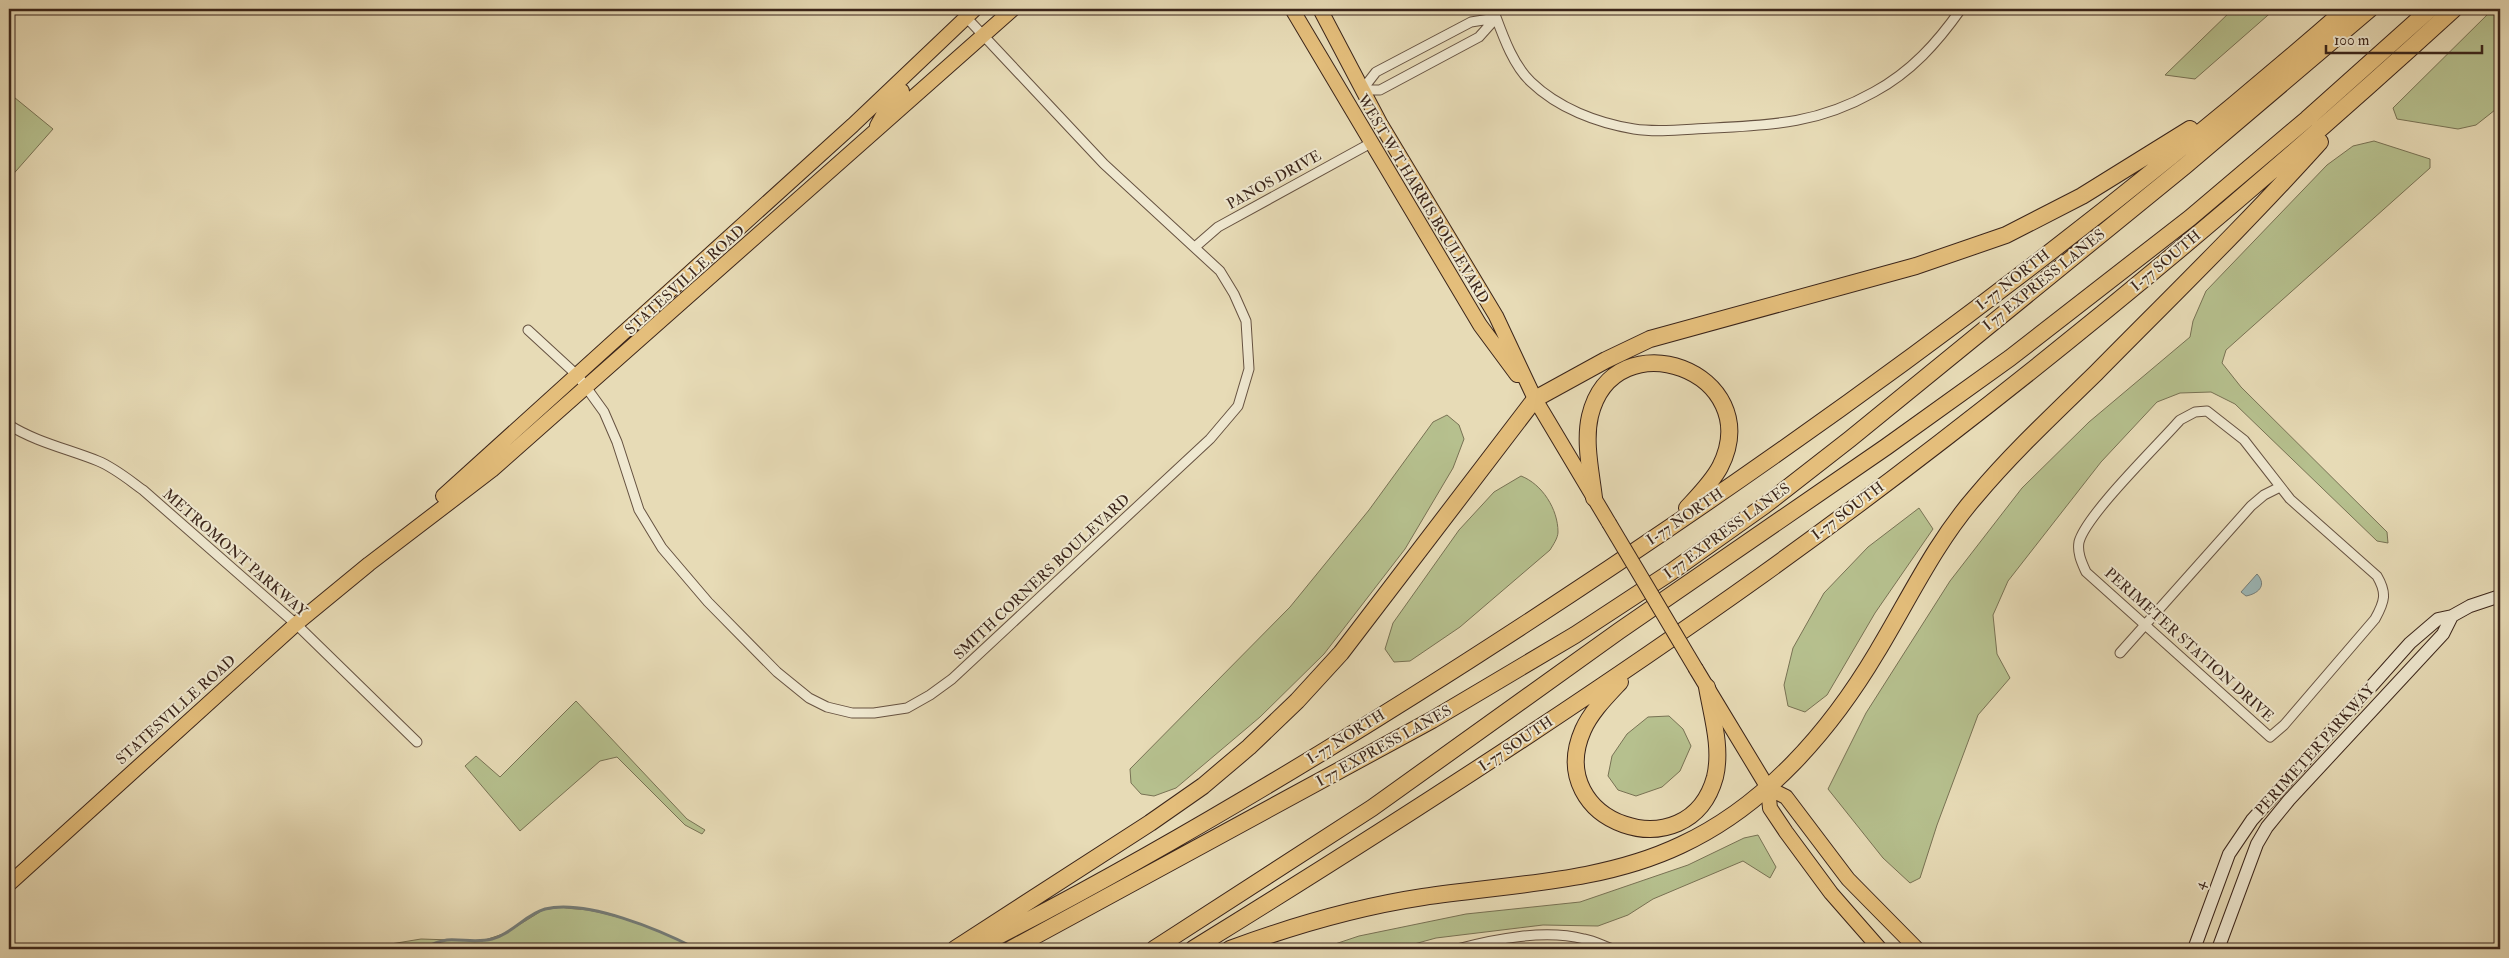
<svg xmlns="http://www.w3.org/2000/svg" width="2509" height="958" font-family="'IM FELL Double Pica',serif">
<rect width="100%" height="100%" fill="#e7dbb6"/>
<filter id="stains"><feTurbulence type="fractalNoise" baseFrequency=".004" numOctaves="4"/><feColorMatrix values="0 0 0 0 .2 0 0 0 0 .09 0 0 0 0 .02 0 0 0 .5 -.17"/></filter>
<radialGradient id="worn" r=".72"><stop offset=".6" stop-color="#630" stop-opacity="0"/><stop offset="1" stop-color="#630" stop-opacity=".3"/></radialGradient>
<path fill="#b6c08e" stroke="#787254" d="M2233,9H2275L2195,79L2165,75Z
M2493,9H2500V106L2476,125L2458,129L2397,119L2393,108Z
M9,93L53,129L9,179Z
M2374,141L2430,159V168L2226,350L2222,363L2241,387L2387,532L2388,543L2377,541L2235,404L2211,392L2180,393L2157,402L2101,462L2008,581L1993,615L1997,654L2010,678L1978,715L1937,825L1920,878L1910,883L1883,858L1828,789L1866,713L1950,581L2022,488L2089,422L2190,337L2193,321L2206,291L2327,165L2353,146Z
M1447,415L1459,425L1464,439L1453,468L1405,549L1324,654L1260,717L1176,788L1154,796L1141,794L1131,783L1130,769L1290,607L1369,510L1433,422Z
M1521,476C1542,484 1558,509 1558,532C1558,538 1553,545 1550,550L1460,627L1410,661L1394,662L1385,649L1393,623L1459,530L1494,492Z
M1919,508L1933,529L1875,613L1827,695L1805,712L1788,706L1784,685L1793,648L1824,593L1868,547Z
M576,701L687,819L705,830L702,834L685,825L617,757L600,761L520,831L465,766L476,756L500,777Z
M1669,716L1683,729L1691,746L1680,771L1662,787L1636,796L1618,790L1608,776L1612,756L1627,734L1648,717Z
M1758,835L1776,867L1770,878L1743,861L1653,899L1628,915L1598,926L1543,925L1436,938L1396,949H1320L1359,936L1466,914L1580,902L1688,865L1744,838Z
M561,907C570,909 579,909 588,910C626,917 663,932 697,949H360L421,939L482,941L506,933L543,910Z"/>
<path fill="#9bb8b9" stroke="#757d79" d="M2257,574C2268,586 2257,594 2246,596L2241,592Z"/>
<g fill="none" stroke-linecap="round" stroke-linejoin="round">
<path stroke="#757d79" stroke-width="3" d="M422,949C430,945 438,941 447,940C462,939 477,943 492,939C512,934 526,914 545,909C587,899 660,930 697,949"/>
<defs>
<path id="street" d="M1493,9C1502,33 1512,64 1531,82C1558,108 1597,123 1634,129C1659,133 1687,129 1713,128C1775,125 1819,123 1874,92C1911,72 1937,43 1961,9
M1362,90H1380L1479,37L1496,18
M1362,90L1376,72L1471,22L1496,18
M1195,247L1218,227L1371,143
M528,330L578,376L604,412L617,442L639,510L662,548L708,602L777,672L809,698L827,707L852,713H874L907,708L930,695L952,679L1210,439L1238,406L1249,369L1246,321L1234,294L1220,271L1104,164L966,17
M2207,411L2244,440L2290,499L2377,576C2387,593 2385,601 2375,619L2284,725L2270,737L2086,572C2082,563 2077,553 2079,542C2086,515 2158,445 2180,420L2195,412Z
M9,425C36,442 68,449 98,461C115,468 129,480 143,490L296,624L417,742
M2120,653L2251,506L2264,495L2280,487
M1457,949C1496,939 1544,929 1584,939C1594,941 1604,946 1613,949"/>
<path id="secondary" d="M2194,949L2229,854L2252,820L2410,643L2438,619L2452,616L2470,606L2500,596
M2218,949L2257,844L2267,827L2289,800L2443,634L2452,616"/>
<path id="primary" d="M1292,9L1480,325L1517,375
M1320,9L1380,123L1496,316L1535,399L1609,523
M877,126L891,101L902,91
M443,496L853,125L975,9
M1696,669L1768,788L1770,808L1786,832L1831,893L1880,949
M1768,788L1786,797L1848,879L1917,949
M9,884L296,624L369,564L492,470L1013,9"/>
<path id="highway" d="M1594,498C1591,472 1584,442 1590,416C1614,316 1768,372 1720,467C1712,482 1699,495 1687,508
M1620,682C1606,697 1591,712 1583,730C1542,823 1689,873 1715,777C1722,748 1712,716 1707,687
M955,949L1150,823L1203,786L1249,747L1297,701L1341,653L1535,399L1606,360L1650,339L1916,266L2006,235L2082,196L2190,129
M973,949C1162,853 1344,742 1522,626C1809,439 2088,235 2346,9
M1011,949L1432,720L1575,635L1671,572L1764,506L1850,439L2185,166L2370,9
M1154,949L1372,808L1619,631L1886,447L2010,358L2190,218L2307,119L2430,9
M1193,949C1386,830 1577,707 1762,575C2004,401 2234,210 2454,9
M1230,949C1292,926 1357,907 1423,897C1509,884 1601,883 1681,845C1765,806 1830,731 1877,652C1909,599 1935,543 1976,496C2013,452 2055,413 2096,373C2171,297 2248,222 2320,142"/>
</defs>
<use href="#street" stroke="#665241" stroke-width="11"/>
<use href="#secondary" stroke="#3b251a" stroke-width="14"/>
<use href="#primary" stroke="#3b251a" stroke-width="16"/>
<use href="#highway" stroke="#3b251a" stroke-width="18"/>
<use href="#street" stroke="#efe8d0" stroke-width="9"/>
<use href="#secondary" stroke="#efe8d0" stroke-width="12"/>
<use href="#primary" stroke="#e4be7b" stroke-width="14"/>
<use href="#highway" stroke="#e4be7b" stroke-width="16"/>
<defs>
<path id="primary-bridge" d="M1609,523L1696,669"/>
</defs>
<use href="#primary-bridge" stroke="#3b251a" stroke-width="16" stroke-linecap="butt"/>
<use href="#primary-bridge" stroke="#e4be7b" stroke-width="14"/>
</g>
<g text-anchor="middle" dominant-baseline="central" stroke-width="4" stroke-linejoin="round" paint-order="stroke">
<g font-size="15" fill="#3b251a" stroke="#efe8d0">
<text transform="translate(1274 180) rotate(-29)">PANOS DRIVE</text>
<text transform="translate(1423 199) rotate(59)">WEST W T HARRIS BOULEVARD</text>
<text transform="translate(2166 261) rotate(-40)">I-77 SOUTH</text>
<text transform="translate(685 280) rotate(-42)">STATESVILLE ROAD</text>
<text transform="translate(2013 280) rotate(-38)">I-77 NORTH</text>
<text transform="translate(2044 280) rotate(-39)">I 77 EXPRESS LANES</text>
<text transform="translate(1848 511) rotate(-37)">I-77 SOUTH</text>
<text transform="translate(1685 517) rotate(-34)">I-77 NORTH</text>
<text transform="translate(1727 531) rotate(-36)">I 77 EXPRESS LANES</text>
<text transform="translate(235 553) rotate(41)">METROMONT PARKWAY</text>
<text transform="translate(1042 577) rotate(-43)">SMITH CORNERS BOULEVARD</text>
<text transform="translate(2189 645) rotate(42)">PERIMETER STATION DRIVE</text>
<text transform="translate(176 710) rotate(-42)">STATESVILLE ROAD</text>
<text transform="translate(1346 737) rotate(-32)">I-77 NORTH</text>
<text transform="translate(1516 744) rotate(-34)">I-77 SOUTH</text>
<text transform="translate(1384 746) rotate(-29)">I 77 EXPRESS LANES</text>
<text transform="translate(2315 750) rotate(-48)">PERIMETER PARKWAY</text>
<text transform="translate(2200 885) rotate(-70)">4</text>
</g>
</g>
<rect width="2509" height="958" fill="none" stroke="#e7dbb6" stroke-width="30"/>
<rect x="10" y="10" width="2489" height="938" fill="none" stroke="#3b251a" stroke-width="2.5"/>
<rect x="15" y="15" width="2479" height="928" fill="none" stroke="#3b251a"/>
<path d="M2326 45v8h156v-8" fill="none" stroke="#3b251a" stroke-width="2.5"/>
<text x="2334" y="45" font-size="15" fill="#3b251a" stroke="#efe8d0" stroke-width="4" paint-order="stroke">100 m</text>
<rect width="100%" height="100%" filter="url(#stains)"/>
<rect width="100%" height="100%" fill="url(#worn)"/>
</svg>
